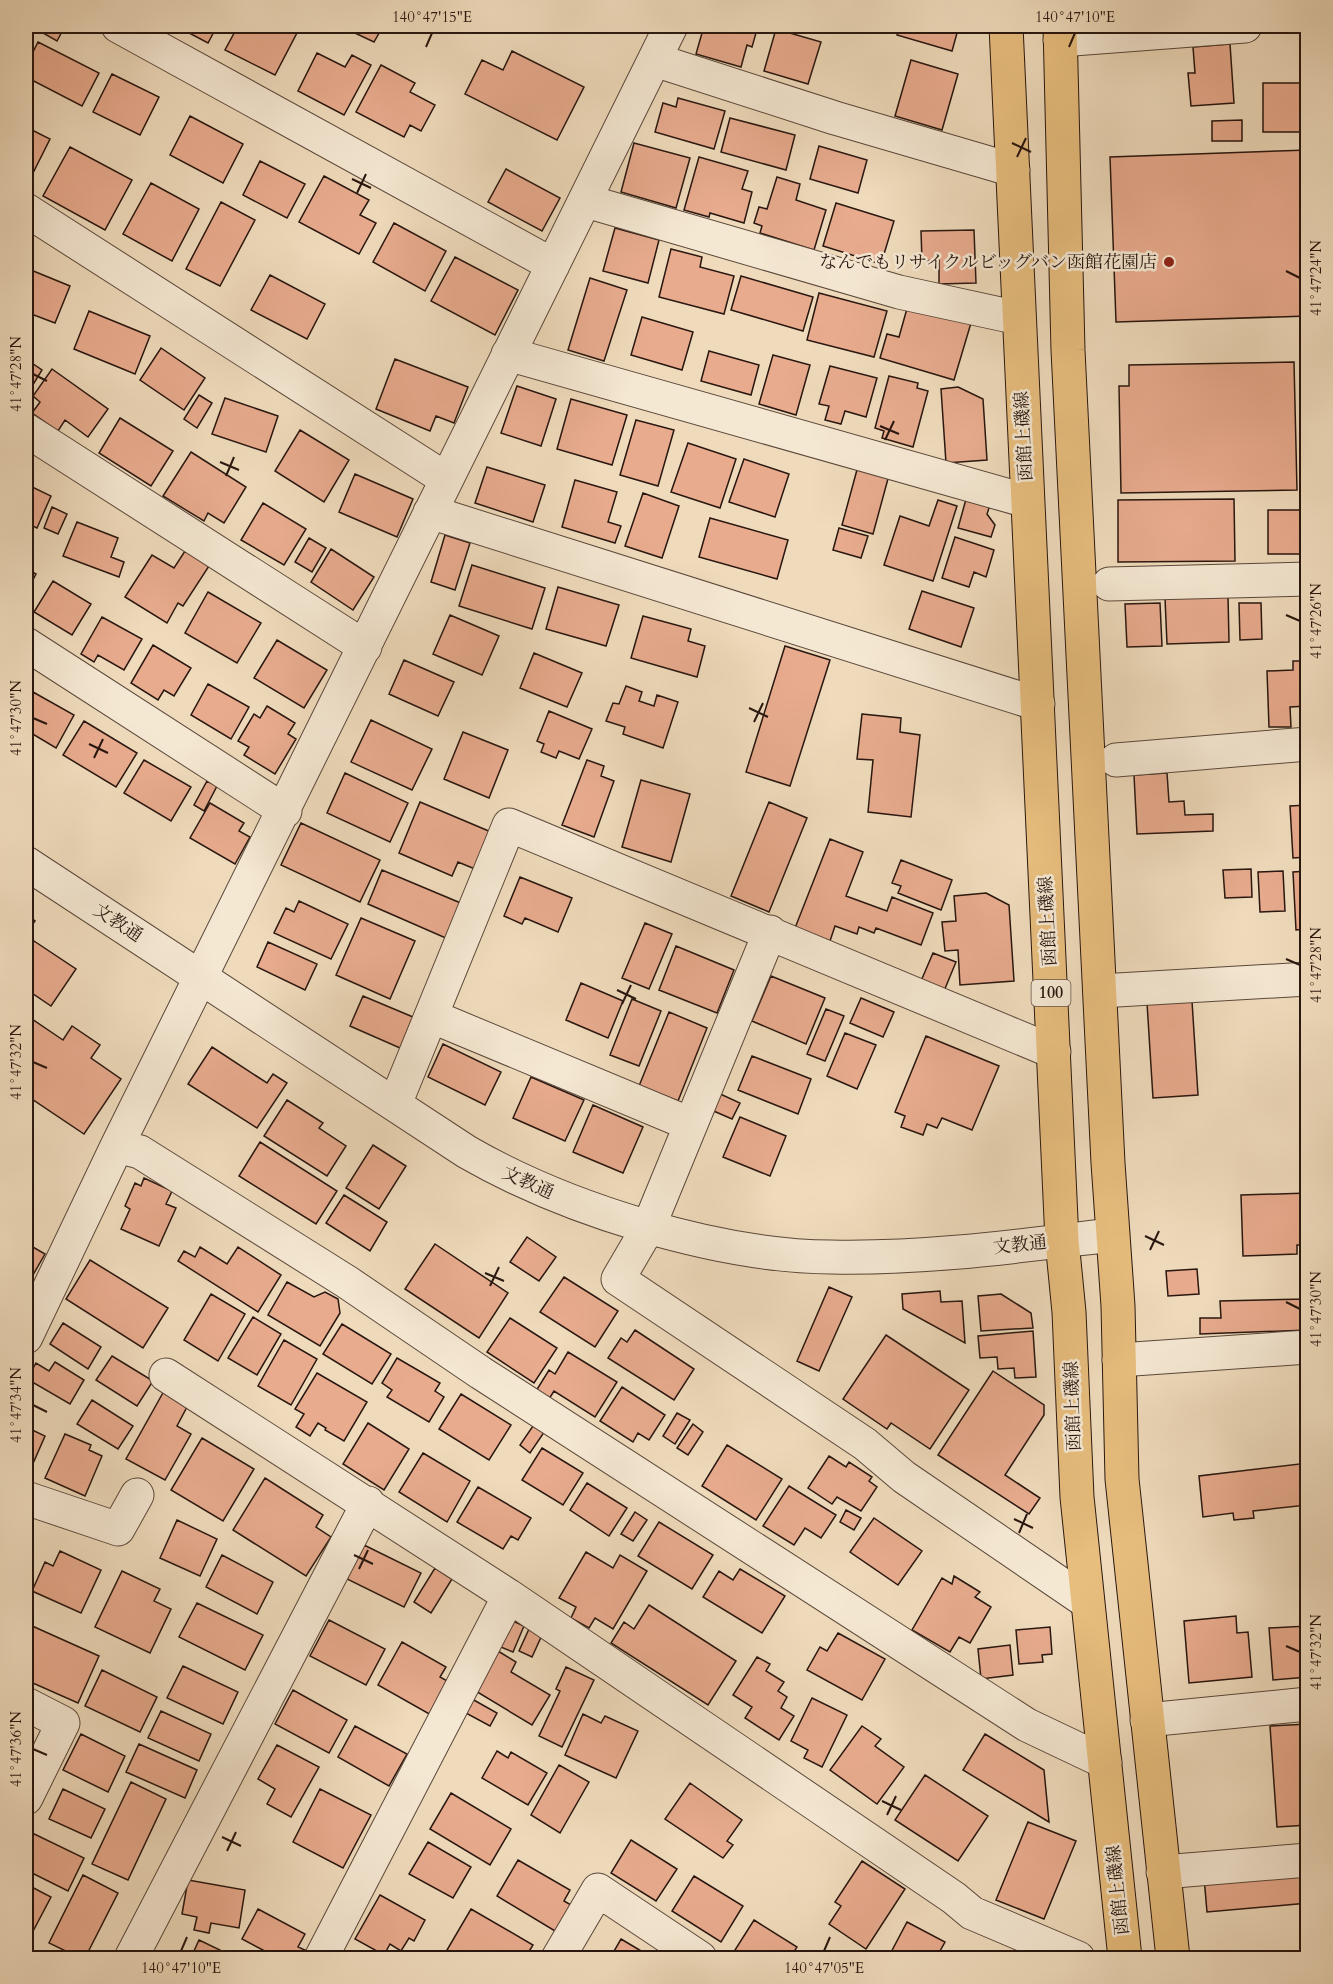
<svg xmlns="http://www.w3.org/2000/svg" width="1333" height="1984" font-family="Cardo,'Noto Serif JP',serif">
<rect width="100%" height="100%" fill="#efdbbc"/>
<filter id="stains"><feTurbulence type="fractalNoise" baseFrequency=".00333" numOctaves="4"/><feColorMatrix values="0 0 0 0 .2 0 0 0 0 .09 0 0 0 0 .02 0 0 0 .5 -.17"/></filter>
<radialGradient id="worn" r=".72"><stop offset=".6" stop-color="#630" stop-opacity="0"/><stop offset="1" stop-color="#630" stop-opacity=".3"/></radialGradient>
<path fill="#e8ab8e" stroke="#28160f" stroke-width="1.5" d="M48,26H65L57,41L43,33Z
M176,26H217L208,43Z
M238,26H292L299,29L275,75L225,50Z
M340,26H383L374,42Z
M704,26H758L752,47L747,45L741,67L696,54Z
M900,26H959L952,51L897,35Z
M776,29L821,42L808,84L764,71Z
M38,42L99,73L82,106L26,77V66Z
M1230,44L1234,103L1191,106L1188,73H1195L1193,47Z
M512,51L584,87L557,140L465,94L482,60L503,70Z
M317,53L345,67L352,55L371,65L344,115L298,91Z
M911,60L958,74L942,130L895,116Z
M381,65L415,83L410,92L435,105L421,131L410,125L404,137L356,112Z
M112,74L159,97L140,135L93,112Z
M1263,83H1308V132H1263Z
M678,98L725,111L714,149L655,132L663,103L676,107Z
M190,116L243,144L223,183L170,155Z
M730,118L795,135L786,170L721,152Z
M1242,120V141H1212V121Z
M26,127L50,139L31,177L26,174Z
M634,143L690,158L676,208L621,192Z
M819,146L867,160L858,193L810,179Z
M70,147L132,180L105,230L43,196Z
M1308,150V316L1116,322L1110,157Z
M699,157L748,171L742,189L752,192L744,223L710,213L709,217L684,210Z
M260,161L305,184L287,218L243,195Z
M506,169L560,198L542,231L488,202Z
M324,176L369,200L360,215L376,223L359,254L299,222Z
M777,177L800,184L796,200L826,210L814,250L760,233L762,226L754,223L759,207L767,209Z
M151,183L199,209L172,261L123,234Z
M221,202L255,220L220,286L186,269Z
M836,203L894,221L881,264L823,246Z
M394,223L446,251L425,291L373,262Z
M615,228L659,240L648,283L603,271Z
M974,230L976,283L939,284V260L922,261L921,231Z
M671,249L702,257L700,267L734,276L724,314L659,297Z
M455,257L518,290L495,335L431,301Z
M26,268L70,286L55,323L26,312Z
M270,275L325,304L307,339L251,310Z
M741,276L813,297L803,331L731,310Z
M590,278L627,290L604,361L568,350Z
M819,293L887,311L874,357L807,340Z
M908,305L971,323L954,380L880,358L887,334L899,337Z
M89,311L150,336L135,374L74,349Z
M642,317L693,332L682,370L631,355Z
M161,348L205,378L184,410L140,380Z
M709,351L759,365L751,395L701,381Z
M773,355L810,365L796,415L759,404Z
M26,359L42,370L26,396Z
M395,359L468,387L454,423L436,416L430,431L376,409Z
M1294,362L1297,490L1121,493L1119,386H1129V365Z
M830,366L877,378L866,417L845,411L841,424L825,420L829,406L819,404Z
M52,369L108,409L88,437L65,420L58,431L32,413L40,402L33,396Z
M889,376L918,383L917,388L928,391L913,447L882,438L884,431L875,428Z
M517,386L556,399L541,446L501,433Z
M958,387L983,399L987,460L946,463L941,389Z
M199,395L212,403L197,428L184,419Z
M225,398L278,416L266,452L212,434Z
M571,399L627,415L612,465L557,449Z
M120,418L173,451L151,486L99,453Z
M636,420L674,430L658,486L620,475Z
M300,430L349,460L324,502L275,471Z
M688,443L736,459L720,508L671,492Z
M191,452L246,487L224,523L208,513L204,521L163,496Z
M744,459L789,474L775,517L729,502Z
M858,466L889,475L873,534L842,525Z
M487,467L545,485L533,522L475,503Z
M355,474L413,499L397,537L339,512Z
M575,480L617,492L608,522L621,526L615,543L562,527Z
M26,484L51,496L37,528L26,523Z
M968,492L992,499L987,514L995,525L991,537L958,528Z
M643,493L679,506L662,558L625,546Z
M1234,499L1235,561L1118,562V500Z
M938,500L957,506L933,581L884,565L900,516L929,526Z
M263,503L306,529L284,565L241,540Z
M52,507L67,514L58,534L44,528Z
M1268,510H1308V554H1268Z
M710,518L788,540L777,579L699,557Z
M77,522L118,538L111,557L124,562L119,577L63,556Z
M839,528L868,536L861,558L833,550Z
M445,535L470,543L455,590L431,582Z
M955,537L994,550L986,577L974,572L969,587L942,578Z
M309,538L326,548L312,572L295,562Z
M331,549L374,577L353,610L311,582Z
M185,551L209,566L183,606L178,603L167,623L125,597L152,555L174,568Z
M472,565L545,588L532,629L459,606Z
M26,568L36,574L26,593Z
M53,581L91,604L72,635L34,612Z
M558,587L619,605L606,646L546,629Z
M922,591L974,608L961,647L909,629Z
M208,592L261,623L237,663L185,633Z
M1228,596L1229,642L1167,644L1165,598Z
M1160,603L1162,646L1127,647L1125,604Z
M1239,603H1261L1262,639L1240,640Z
M450,615L499,636L482,675L433,654Z
M643,616L691,629L688,641L705,646L697,677L631,658Z
M102,617L142,639L124,670L98,655L94,662L81,654Z
M277,640L327,670L304,708L254,678Z
M153,645L191,668L174,696L164,690L158,700L131,683Z
M785,646L830,660L790,786L746,772Z
M534,653L582,673L567,707L520,688Z
M404,660L454,682L438,716L389,694Z
M1293,661H1308V706L1290,707L1291,727H1269L1267,671L1293,670Z
M208,684L249,707L231,739L191,715Z
M626,686L642,692L639,701L654,706L657,695L678,702L663,748L623,734L625,727L606,721L613,703L619,704Z
M33,692L74,715L56,748L26,730V705Z
M267,706L295,723L288,734L296,739L275,774L244,755L249,747L238,741L254,714L260,718Z
M549,711L592,729L579,759L559,751L556,758L541,752L544,744L537,741Z
M862,714L901,718L900,732L920,735L911,817L868,812L873,760L857,759Z
M371,720L432,749L412,790L351,762Z
M84,721L137,753L116,787L63,755Z
M463,732L508,750L489,798L444,779Z
M144,760L191,787L171,821L124,793Z
M587,760L604,766L601,776L614,781L594,837L562,825Z
M345,773L408,803L390,842L327,813Z
M1167,773L1169,802L1184,801L1185,815L1213,814V831L1137,834L1134,775Z
M641,780L690,794L671,862L622,847Z
M207,781L217,786L204,811L194,805Z
M420,802L491,832L475,869L458,862L452,876L399,853Z
M769,802L807,818L769,912L731,896Z
M210,803L244,823L239,831L250,837L235,864L190,838Z
M1308,805V857L1293,858L1290,806Z
M301,823L380,860L360,902L281,865Z
M830,839L863,852L846,896L887,911L892,897L933,913L921,945L876,928L874,933L859,927L857,934L835,926L830,941L795,928Z
M901,860L952,880L941,910L898,893L901,886L892,883Z
M1251,869L1252,897L1225,898L1223,870Z
M382,870L463,904L448,939L368,904Z
M1283,871L1285,911L1260,912L1258,872Z
M1308,871V929L1296,930L1293,872Z
M520,877L572,898L558,932L525,918L522,924L504,916Z
M986,893L1009,905L1014,981L960,985L958,950L945,951L942,922L956,921L954,896Z
M299,901L348,924L331,959L274,933L286,908L294,912Z
M26,914L35,921L26,934Z
M361,918L415,941L390,999L336,975Z
M645,923L672,934L649,989L622,978Z
M34,941L76,969L51,1006L26,989V954Z
M268,942L317,964L305,990L257,967Z
M676,946L734,970L717,1013L659,990Z
M933,953L956,962L944,991L921,981Z
M771,976L825,998L806,1044L752,1021Z
M581,983L623,1001L608,1038L566,1020Z
M363,996L413,1017L400,1048L350,1026Z
M861,998L894,1012L883,1037L850,1023Z
M632,999L661,1011L639,1066L610,1055Z
M1192,1001L1198,1095L1153,1098L1147,1003Z
M826,1009L844,1016L825,1061L807,1054Z
M669,1012L707,1028L678,1101L639,1086Z
M26,1015L63,1040L72,1026L100,1045L91,1058L121,1079L84,1134L26,1095Z
M1305,1030H1308V1071Z
M845,1033L876,1045L857,1089L827,1076Z
M926,1036L999,1066L972,1130L942,1118L937,1128L927,1124L923,1135L901,1127L905,1116L895,1112Z
M443,1044L501,1072L485,1105L428,1077Z
M212,1047L267,1083L273,1074L287,1083L257,1128L188,1084Z
M752,1056L811,1079L798,1114L738,1090Z
M531,1077L584,1100L565,1141L513,1118Z
M716,1092L740,1103L732,1119L709,1109Z
M287,1100L323,1123L319,1128L346,1146L327,1176L264,1136Z
M593,1105L643,1127L623,1173L573,1152Z
M740,1117L786,1136L770,1176L723,1157Z
M260,1142L337,1191L316,1224L239,1176Z
M373,1145L406,1166L379,1209L346,1188Z
M144,1178L172,1191L166,1204L176,1208L159,1246L121,1229L130,1209L125,1206L135,1183L141,1186Z
M1308,1193V1245H1297V1254L1243,1256L1241,1195Z
M344,1195L387,1222L370,1251L326,1223Z
M527,1237L556,1257L539,1281L510,1262Z
M26,1243L45,1254L26,1287Z
M435,1244L508,1293L479,1338L405,1289Z
M200,1247L227,1264L238,1247L281,1275L258,1312L178,1261L184,1251L195,1257Z
M90,1260L168,1308L143,1348L66,1299Z
M1197,1269L1199,1294L1168,1296L1166,1271Z
M564,1277L618,1311L595,1347L540,1312Z
M287,1282L314,1297L325,1292L338,1299L340,1313L320,1346L268,1315Z
M829,1287L852,1297L819,1371L797,1361Z
M940,1291L941,1302L962,1301L965,1343L903,1309L902,1294Z
M1306,1291L1308,1330L1200,1334V1318H1221L1220,1301L1306,1299Z
M211,1294L245,1314L218,1361L184,1340Z
M1001,1294L1031,1313L1033,1328L981,1331L978,1296Z
M253,1317L281,1334L257,1375L228,1358Z
M510,1318L557,1348L534,1383L487,1352Z
M63,1323L101,1347L88,1369L50,1344Z
M342,1324L391,1354L372,1384L323,1354Z
M635,1330L694,1369L674,1400L608,1358L621,1338L627,1342Z
M1033,1331L1036,1377L1015,1378L1014,1368L998,1369L997,1357L980,1358L978,1336Z
M886,1335L969,1390L930,1449L891,1423L887,1429L843,1399Z
M284,1340L317,1359L291,1405L258,1386Z
M568,1352L617,1382L595,1417L554,1391L549,1399L536,1391L549,1370L555,1374Z
M112,1356L153,1381L137,1406L96,1380Z
M397,1358L440,1383L435,1391L444,1397L429,1422L387,1397L392,1390L382,1383Z
M55,1362L84,1380L70,1404L27,1379L36,1363L49,1371Z
M993,1371L1044,1405V1415L1005,1475L1040,1498L1029,1514L938,1455Z
M317,1373L367,1402L344,1441L325,1430L326,1428L318,1423L310,1436L296,1427L304,1414L295,1409Z
M622,1387L665,1415L649,1440L638,1433L633,1442L600,1421Z
M164,1391L188,1405L177,1426L191,1434L165,1480L126,1459Z
M461,1394L511,1425L489,1460L439,1429Z
M92,1400L133,1426L118,1449L77,1424Z
M677,1413L690,1420L675,1444L663,1436Z
M537,1420L547,1428L530,1453L520,1445Z
M368,1423L409,1449L384,1490L343,1464Z
M693,1424L703,1432L688,1455L677,1448Z
M26,1427L45,1436L28,1475L26,1474Z
M65,1434L91,1445L89,1450L102,1456L85,1496L45,1478Z
M202,1438L254,1469L223,1521L171,1490Z
M727,1445L782,1479L756,1520L702,1486Z
M542,1448L583,1473L563,1505L522,1480Z
M423,1453L470,1481L447,1522L399,1492Z
M829,1456L846,1467L849,1462L872,1477L869,1481L877,1487L861,1511L837,1497L832,1504L808,1488Z
M1308,1463V1508L1307,1505L1253,1511L1254,1518L1234,1520L1233,1513L1203,1517L1199,1476Z
M265,1478L323,1515L316,1527L331,1537L306,1576L233,1530Z
M587,1483L627,1508L609,1536L570,1510Z
M789,1486L836,1515L821,1538L805,1528L794,1545L763,1526Z
M478,1487L531,1518L518,1540L511,1536L503,1549L457,1522Z
M846,1510L861,1518L854,1530L840,1522Z
M635,1512L647,1520L633,1541L621,1534Z
M874,1518L922,1551L898,1585L850,1552Z
M177,1520L217,1539L200,1576L160,1558Z
M659,1522L713,1555L692,1589L638,1556Z
M26,1537L32,1540L26,1555Z
M364,1545L421,1573L404,1607L347,1579Z
M60,1551L101,1570L81,1613L32,1591L45,1562L53,1566Z
M586,1552L613,1568L620,1555L647,1571L613,1629L595,1618L589,1628L571,1618L576,1607L559,1598Z
M222,1555L273,1582L257,1614L206,1587Z
M435,1568L452,1579L431,1613L414,1602Z
M740,1569L785,1596L762,1633L703,1597L719,1571L733,1580Z
M122,1571L160,1589L154,1601L171,1609L150,1653L95,1627Z
M954,1576L980,1592L975,1597L991,1607L970,1643L959,1637L950,1652L912,1630L942,1578L952,1584Z
M197,1603L263,1635L245,1670L179,1637Z
M649,1605L736,1661L708,1705L611,1643L624,1622L634,1629Z
M1236,1616L1237,1633L1248,1632L1252,1677L1189,1683L1184,1621Z
M508,1619L524,1626L513,1652L496,1645Z
M329,1620L385,1649L366,1685L310,1656Z
M30,1625L99,1656L78,1703L26,1680V1634Z
M1308,1626V1677L1273,1680L1269,1628Z
M1050,1627L1052,1654L1042,1655L1043,1662L1019,1664L1016,1630Z
M529,1629L542,1635L532,1657L519,1651Z
M838,1633L885,1659L862,1700L807,1670L820,1647L827,1651Z
M402,1642L446,1667L440,1677L449,1682L431,1715L378,1685Z
M1010,1645L1013,1675L981,1679L978,1649Z
M498,1651L516,1662L511,1672L550,1695L532,1725L474,1690Z
M757,1657L770,1664L766,1671L784,1682L778,1691L787,1697L781,1708L794,1716L779,1740L745,1718L752,1707L733,1695Z
M183,1666L238,1692L223,1724L167,1698Z
M566,1667L594,1680L562,1747L539,1736L560,1691L556,1689Z
M102,1670L157,1697L140,1732L85,1706Z
M293,1690L347,1720L329,1753L275,1724Z
M812,1698L847,1715L822,1767L804,1758L808,1750L791,1741Z
M472,1699L497,1713L490,1726L464,1712Z
M161,1711L211,1734L199,1761L148,1738Z
M583,1714L601,1723L605,1716L638,1731L616,1778L565,1755Z
M1308,1724V1825L1277,1827L1270,1726Z
M355,1726L407,1754L389,1786L338,1757Z
M862,1726L881,1739L875,1746L904,1767L877,1804L830,1770Z
M81,1734L125,1756L108,1792L63,1770Z
M985,1734L1044,1770L1049,1822L963,1770Z
M139,1744L197,1770L185,1798L126,1772Z
M277,1745L319,1767L291,1817L267,1804L275,1789L258,1779Z
M497,1751L508,1758L511,1752L547,1773L528,1805L482,1778Z
M559,1765L589,1782L560,1833L531,1815Z
M925,1775L988,1816L958,1861L895,1820Z
M131,1782L166,1799L128,1880L92,1864Z
M690,1783L742,1820L727,1841L733,1845L723,1858L665,1819Z
M63,1789L105,1809L91,1838L49,1819Z
M320,1789L371,1815L343,1868L293,1842Z
M451,1793L511,1829L490,1865L430,1829Z
M1028,1822L1076,1841L1044,1919L996,1900Z
M26,1830L84,1858L68,1891L26,1870Z
M631,1840L677,1869L656,1901L611,1873Z
M428,1842L471,1867L453,1898L409,1874Z
M518,1860L570,1890L564,1901L571,1905L555,1931L497,1896Z
M862,1861L905,1889L866,1949L829,1924L841,1906L835,1902Z
M1308,1869V1903L1207,1912L1204,1877Z
M83,1875L118,1893L85,1958H80L49,1943Z
M694,1876L743,1906L721,1942L672,1911Z
M188,1880L245,1890L239,1928L211,1923L209,1933L194,1930L197,1917L182,1914Z
M26,1884L51,1897L31,1935L26,1932Z
M380,1895L425,1920L414,1941L409,1938L401,1951L390,1944L384,1955L355,1939Z
M258,1909L305,1934L298,1947L305,1950L300,1958H278L242,1939Z
M471,1909L533,1945L525,1958H462L447,1950Z
M754,1920L797,1947L790,1958H748L735,1950Z
M907,1922L945,1942L936,1958H888Z
M621,1939L653,1958H610Z
M199,1940L220,1950L216,1958H208L194,1951Z"/>
<g fill="none" stroke-linecap="round" stroke-linejoin="round">
<defs>
<path id="minor" d="M118,26L553,265
M1060,40L1245,26
M655,60L835,118L1013,170
M586,201L899,292L1019,318
M26,210L446,479
M508,354L1027,501
M26,430L365,647
M430,512L1038,704
M1109,584L1308,579
M26,644L285,811
M1116,760L1308,744
M26,863L467,1152C566,1209 716,1256 831,1257C925,1259 1019,1246 1112,1235
M770,932L649,1226L618,1279L865,1444L904,1477L1087,1602
M1100,991L1308,979
M431,1016L690,1124
M395,1104L509,825L1054,1052
M117,1146L140,1152L347,1282L481,1373L1027,1725L1105,1762
M26,1337L117,1146L671,26
M1119,1360L1308,1347
M166,1375L509,1596L954,1898L972,1913L1078,1958
M26,1498L118,1529L137,1495
M26,1704L63,1723L26,1798
M1147,1720L1308,1704
M1163,1872L1308,1860
M131,1958L368,1503
M321,1958L509,1596
M558,1958L598,1890L700,1958"/>
<path id="major" d="M1006,26L1062,1241L1069,1312L1077,1497L1125,1958
M1060,26L1068,350L1108,1163L1118,1306L1122,1479L1173,1958"/>
</defs>
<use href="#minor" stroke="#5a473a" stroke-width="35"/>
<use href="#major" stroke="#28160f" stroke-width="35"/>
<use href="#minor" stroke="#f5e8d3" stroke-width="33"/>
<use href="#major" stroke="#e8be7e" stroke-width="33"/>
</g>
<path fill="none" stroke="#28160f" stroke-width="2" d="M426,47L432,33M1069,47L1075,33M1012,143L1031,152M1017,157L1026,138M352,179L371,188M357,193L366,174M1286,271L1300,278M33,374L47,381M880,426L899,434M885,440L894,421M220,462L239,470M226,476L234,457M1286,615L1300,621M749,708L768,717M33,718L47,724M754,722L763,703M89,744L108,753M94,758L103,739M1286,959L1300,965M617,990L636,999M622,1004L631,985M33,1062L47,1068M1145,1236L1164,1245M1150,1250L1159,1231M485,1273L504,1281M490,1286L499,1267M1286,1302L1300,1309M33,1405L47,1412M1014,1519L1033,1528M1019,1533L1027,1514M354,1555L373,1564M359,1569L368,1550M1286,1646L1300,1652M33,1749L47,1755M882,1801L901,1810M887,1815L896,1796M222,1837L241,1846M227,1851L236,1832M181,1951L187,1937M824,1951L830,1937"/>
<circle fill="#8f2418" stroke="#f5e8d3" stroke-width="2" cx="1169" cy="262" r="6"/>
<g text-anchor="middle" dominant-baseline="central" stroke-width="5" stroke-linejoin="round" paint-order="stroke">
<rect fill="#f5e8d3" stroke="#66554a" stroke-width="1.5" x="1031.5" y="980" width="39" height="26" rx="4.5"/>
<g font-size="16" font-weight="bold" fill="#28160f">
<text x="1051" y="993">100</text>
</g>
<g font-size="18" fill="#28160f" stroke="#f5e8d3" text-anchor="end">
<text x="1157" y="262">なんでもリサイクルビッグバン函館花園店</text>
</g>
<g font-size="18" fill="#28160f" stroke="#f5e8d3">
<text transform="translate(1024 436) rotate(-93)">函館上磯線</text>
<text transform="translate(1048 921) rotate(-93)">函館上磯線</text>
<text transform="translate(118 923) rotate(33)">文教通</text>
<text transform="translate(528 1183) rotate(24)">文教通</text>
<text transform="translate(1020 1245) rotate(-6)">文教通</text>
<text transform="translate(1073 1406) rotate(-92)">函館上磯線</text>
<text transform="translate(1118 1890) rotate(-96)">函館上磯線</text>
</g>
</g>
<rect width="1333" height="1984" fill="none" stroke="#efdbbc" stroke-width="66"/>
<rect x="33" y="33" width="1267" height="1918" fill="none" stroke="#28160f" stroke-width="2"/>
<g font-size="15" text-anchor="middle" fill="#28160f">
<text x="432" y="22">140°47'15"E</text>
<text x="1075" y="22">140°47'10"E</text>
<text transform="translate(1316 278) rotate(-90)" y="5">41°47'24"N</text>
<text transform="translate(16 374) rotate(-90)" y="5">41°47'28"N</text>
<text transform="translate(1316 621) rotate(-90)" y="5">41°47'26"N</text>
<text transform="translate(16 718) rotate(-90)" y="5">41°47'30"N</text>
<text transform="translate(1316 965) rotate(-90)" y="5">41°47'28"N</text>
<text transform="translate(16 1062) rotate(-90)" y="5">41°47'32"N</text>
<text transform="translate(1316 1309) rotate(-90)" y="5">41°47'30"N</text>
<text transform="translate(16 1405) rotate(-90)" y="5">41°47'34"N</text>
<text transform="translate(1316 1652) rotate(-90)" y="5">41°47'32"N</text>
<text transform="translate(16 1749) rotate(-90)" y="5">41°47'36"N</text>
<text x="181" y="1973">140°47'10"E</text>
<text x="824" y="1973">140°47'05"E</text>
</g>
<rect width="100%" height="100%" filter="url(#stains)"/>
<rect width="100%" height="100%" fill="url(#worn)"/>
</svg>
